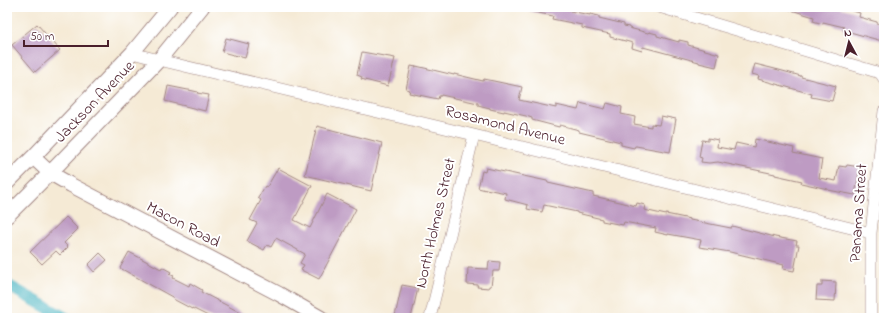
<svg xmlns="http://www.w3.org/2000/svg" width="891" height="325" font-family="'Indie Flower',sans-serif">
<rect width="100%" height="100%" fill="#fff"/>
<filter id="ink" filterUnits="userSpaceOnUse"><feTurbulence type="fractalNoise" baseFrequency=".025" numOctaves="2"/><feDisplacementMap in="SourceGraphic" scale="8" xChannelSelector="R" yChannelSelector="G"/><feConvolveMatrix kernelMatrix="1 2 1 2 8 2 1 2 1" color-interpolation-filters="sRGB"/></filter>
<filter id="wash" filterUnits="userSpaceOnUse"><feTurbulence type="fractalNoise" baseFrequency=".012" numOctaves="4" result="noise"/><feDisplacementMap in="SourceGraphic" scale="16" xChannelSelector="R" yChannelSelector="G"/><feGaussianBlur stdDeviation="0.9" result="paint"/><feColorMatrix in="noise" values="0 0 0 0 0 0 0 0 0 0 0 0 0 0 0 0 0 1.4 0 .05"/><feComposite in="paint" operator="in"/></filter>
<g filter="url(#wash)">
<rect width="100%" height="100%" fill="#f5ead5"/>
<g fill="none" stroke-linecap="round" stroke-linejoin="round">
<path stroke="#42b1be" stroke-width="12" d="M7,285L66,318"/>
</g>
<g id="blocks">
<path fill="#be9bc3" d="M530,7H570V11L590,15V14L599,16V18L624,24V26L629,27V28L648,33L649,32L657,34V36L679,42V40L688,42V45L719,54L716,67L699,63V62L643,47L642,51L632,48L633,43L610,37V34L582,28V25L552,19L553,16L529,11Z
M788,7H838L860,13L859,17L877,22V23L884,25V32L882,41L843,30L844,27L823,22V24L813,21L814,17L788,9Z
M37,24L60,50L35,72L12,45Z
M226,38L249,44L245,58L222,52Z
M362,52L395,58L388,86L361,79L362,77L357,75Z
M755,64L779,70L801,76V77L836,86L832,101L811,97L812,94L758,79L759,76L752,74Z
M411,66L416,67V66L454,75V74L483,81L484,79L522,87L519,100L556,108V105L578,110L580,103L605,109L607,103L622,107L621,114L635,117L634,124L651,127V124L659,125L661,116L676,119L670,152L636,146H635L634,148L621,145V142L579,132V130L560,125L559,127L532,120V118L526,116L504,111V112L490,109V108L478,105V103L441,95V96H439L438,99L409,93L410,90L406,89Z
M168,86L188,90H189L198,92L197,93L209,95L205,111L165,101Z
M317,126L382,143L371,191L305,175Z
M708,138L718,140L717,147L734,150L736,143L754,147L755,139L794,148L793,153L822,159L819,178L836,181L839,166L846,167L847,165L860,167L855,195L828,190V189L801,183L802,181L775,175V174L718,162L709,163L701,162L702,158L699,157L702,140L708,141Z
M278,168L312,186L294,220L310,228L327,194L356,209L319,279L301,270L304,265L300,263L305,254L276,238L271,247L267,245L264,250L247,241L257,223L250,220L261,200L258,198L265,186L267,187Z
M486,168L547,181L548,183L593,193V196L620,202L636,206L637,203L645,205L644,210L666,215V214L690,219V220L731,228L732,226L775,237L797,241L796,245H799L794,271L783,269L784,265L730,252L699,247L701,240L668,234V235L655,232L656,228L624,222L623,225L602,221V219L577,213V212L544,205L542,212L527,209L528,205L505,199L506,193L486,189V190L478,188L482,171L485,172Z
M66,217L78,229L64,243L68,247L60,255L56,251L42,264L30,252Z
M129,252L161,269L162,267L171,272L169,274L174,276L173,278L189,286L190,283L202,290L201,292L228,306L250,318H212L192,308V309L173,299L174,298L120,268Z
M100,253L107,260L94,272L88,265Z
M489,261L500,262L499,271H493L491,286H489V288L477,287L478,285L467,284L468,268L488,269Z
M822,281L836,282L835,301L816,300L817,286H822Z
M402,285L418,288L411,318H403L395,316Z"/>
</g>
</g>
<g filter="url(#ink)">
<use href="#blocks" fill-opacity="0" stroke="#a08480" stroke-width="1"/>
<g fill="none" stroke-linecap="round" stroke-linejoin="round">
<defs>
<path id="minor" d="M659,7L880,73L884,79
M132,53L159,60L474,135L871,233
M430,318L474,135
M871,318V233L884,111"/>
<path id="major" d="M33,157L50,173L71,185L279,294L321,318
M7,183L33,157L132,53L170,7
M7,216L50,173L159,60L202,7"/>
</defs>
<use href="#minor" stroke="#a08480" stroke-width="12"/>
<use href="#major" stroke="#a08480" stroke-width="16"/>
<use href="#minor" stroke="#fff" stroke-width="11"/>
<use href="#major" stroke="#fff" stroke-width="14"/>
</g>
</g>
<g text-anchor="middle" dominant-baseline="central" stroke-width="4" stroke-linejoin="round" paint-order="stroke">
<g font-size="16" fill="#4a1f2b" stroke="#fff">
<text transform="translate(95 102) rotate(-46)">Jackson Avenue</text>
<text transform="translate(505 126) rotate(14)">Rosamond Avenue</text>
<text transform="translate(859 213) rotate(-86)">Panama Street</text>
<text transform="translate(436 223) rotate(-77)">North Holmes Street</text>
<text transform="translate(183 225) rotate(28)">Macon Road</text>
</g>
</g>
<rect width="891" height="325" fill="none" stroke="#fff" stroke-width="24"/>
<g transform="translate(849 42) rotate(353)" stroke="#ffffff" stroke-width="3" paint-order="stroke">
<path d="M0-3L7 15L0 10L-7 15Z" fill="#4a1f2b"/>
<text y="-6" font-size="11" font-weight="bold" text-anchor="middle" fill="#4a1f2b">N</text>
</g>
<path d="M24 40v6h84v-6" fill="none" stroke="#4a1f2b" stroke-width="2"/>
<text x="30" y="40" font-size="12" fill="#4a1f2b" stroke="#ffffff" stroke-width="3" paint-order="stroke">50 m</text>
</svg>
